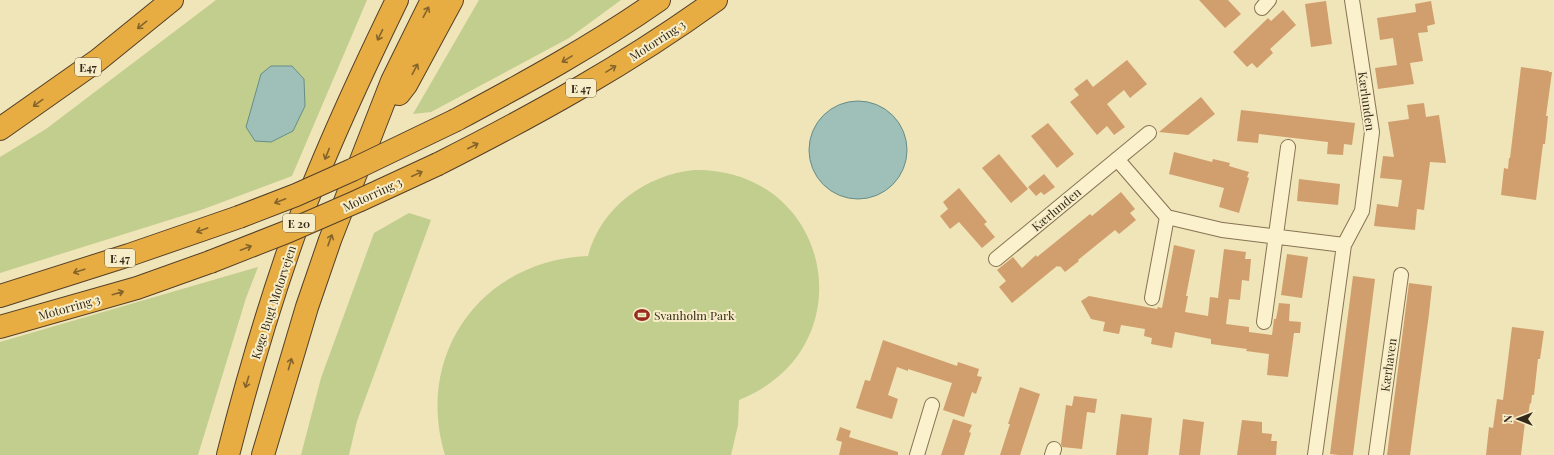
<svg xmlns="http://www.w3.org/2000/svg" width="1554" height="455" font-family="'Playfair Display',serif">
<rect width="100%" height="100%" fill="#f0e4b9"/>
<path fill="#c1ce8d" d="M216,0H367L292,176L201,210L0,273V157L46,129Z
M479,0H621L569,38L431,112L413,114Z
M694,170C833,168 868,349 739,400L738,425L731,455H445C414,353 483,260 588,256C601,207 646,175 694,170Z
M409,213L431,220L357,421L349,455H301L321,378L374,233Z
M258,267L246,298L198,455H0V342Z"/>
<path fill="#9ec0b9" stroke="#668d87" d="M271,66H292L304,79L305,106L293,131L271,142L255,141L246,127L261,74Z
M809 150a49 49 0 1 1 98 0a49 49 0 1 1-98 0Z"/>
<path fill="#d19f6d" d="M1199,0H1228L1241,14L1225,28Z
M1326,1L1332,44L1311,47L1305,4Z
M1431,1L1435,24L1427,26L1428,32L1418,33L1423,61L1410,63L1414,84L1378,89L1375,68L1397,65L1393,38L1380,40L1377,18L1416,12L1415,4Z
M1283,10L1296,25L1270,49L1273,53L1257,68L1252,63L1247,67L1233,52L1268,18L1271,21Z
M1127,60L1147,84L1130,98L1124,90L1107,104L1125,127L1114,135L1107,126L1097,135L1070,102L1079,95L1074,89L1087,79L1093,87Z
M1521,67L1549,71V72H1552L1546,116H1548L1545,144H1543L1536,200L1501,195L1504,168L1508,169L1509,158H1510Z
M1201,97L1215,114L1188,135L1159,132Z
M1424,103L1426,117L1439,115L1446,163L1430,162L1424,210L1417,209L1415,230L1374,226L1377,204L1398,207L1402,180L1380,178L1383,156L1394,157L1388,122L1409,119L1407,105Z
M1241,110L1355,123L1352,145L1344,144L1343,155L1327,154L1328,142L1259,134L1258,143L1237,141Z
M1048,123L1074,154L1057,168L1031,136Z
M1174,152L1212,162L1213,159L1230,163L1229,166L1249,172L1247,177L1249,178L1239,213L1219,207L1224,188L1169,174Z
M999,154L1028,189L1011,203L982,168Z
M1044,174L1055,187L1044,195L1041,192L1036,196L1028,187Z
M1299,179L1340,184L1338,205L1297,201Z
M959,188L987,222L984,224L995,237L982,248L959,222L950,229L940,216L948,209L943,202Z
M1121,192L1135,209L1130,213L1136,220L1119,234L1115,230L1078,260L1079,261L1065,272L1060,266L1059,267L1057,266L1012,303L999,287L1006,281L997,270L1013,257L1022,268L1036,255L1037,257L1090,214L1092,216Z
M1174,245L1195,250L1186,296H1188L1185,312L1208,316L1210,297L1218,298L1224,249L1246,252L1245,259H1251L1249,281L1242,280L1240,300L1229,299L1226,324L1249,327V332L1272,335L1274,319H1276L1279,303L1290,304L1289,321L1301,322L1300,333H1294L1288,377L1267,375L1269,354L1246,351L1247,349L1211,344V339L1175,332L1172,348L1151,344L1152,338L1144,336L1145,329L1121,325L1119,334L1103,331L1105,322L1091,319L1081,301L1089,296L1157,309L1158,307L1162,308Z
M1287,254L1308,257L1302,298L1281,295Z
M1353,276L1375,279L1353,455H1339L1330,454Z
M1409,283L1432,286L1429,314L1410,455H1387Z
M1512,327L1544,331L1540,359H1538L1534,395H1532L1531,404L1530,403L1527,422H1525L1521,455H1486L1489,427L1493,428L1497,399L1503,400Z
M883,340L957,366L958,362L979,369L977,376L982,377L976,394L972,392L964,417L943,410L952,383L908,369V371L897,367L888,395L898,399L892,419L856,408L865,380L870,381Z
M1020,387L1040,394L1020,455H1000L1010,424H1008Z
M1074,396L1097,399L1095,413L1087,412L1082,449L1062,447L1061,444L1066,405L1072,406Z
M1121,414L1152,418L1148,455H1116Z
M953,419L972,425L969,432L971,433L964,455H941Z
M1183,419L1204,422L1200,455H1179Z
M1242,420L1262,422V433L1272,434L1271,441H1277L1276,455H1237Z
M840,427L851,431L849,437L898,452V455H839L842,442L836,440Z"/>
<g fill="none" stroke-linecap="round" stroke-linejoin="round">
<defs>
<path id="street" d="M1262,8L1269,0
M1117,159L1167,217L1222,230L1344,245
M996,259L1149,133
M1152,298L1167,217
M1264,322L1288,147
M917,455L932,405
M1052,455L1054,449
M1315,455L1344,245L1362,211L1372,132L1352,0
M1376,455L1401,275"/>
<path id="highway" d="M399,94L406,85L452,0
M456,120C525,83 595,45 659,0
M0,129L98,60L172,0
M438,164C535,115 629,63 716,0
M0,296L129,255L239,217
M0,327L137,288L210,262
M228,455C247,380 269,305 295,232C324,153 360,76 397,0
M263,455L307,307L330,240L392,81L432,0"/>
</defs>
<use href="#street" stroke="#877353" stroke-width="16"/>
<use href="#highway" stroke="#544028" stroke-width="24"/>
<use href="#street" stroke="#fbf1cc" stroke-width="14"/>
<use href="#highway" stroke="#e7ad42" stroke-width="22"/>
<defs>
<path id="highway-bridge" d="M239,217L296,195L352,170L456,120
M210,262L289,231L358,201L438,164"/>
</defs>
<use href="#highway-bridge" stroke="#544028" stroke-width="24" stroke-linecap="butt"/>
<use href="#highway-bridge" stroke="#e7ad42" stroke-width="22"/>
</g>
<defs><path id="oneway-shaft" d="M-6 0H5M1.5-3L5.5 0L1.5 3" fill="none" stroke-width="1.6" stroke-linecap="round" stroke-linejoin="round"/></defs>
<g stroke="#85642b">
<use href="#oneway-shaft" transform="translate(426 12) rotate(-62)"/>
<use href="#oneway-shaft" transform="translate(142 25) rotate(141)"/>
<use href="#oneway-shaft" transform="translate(380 35) rotate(116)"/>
<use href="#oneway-shaft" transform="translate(567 59) rotate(149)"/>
<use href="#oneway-shaft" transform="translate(415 69) rotate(-62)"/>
<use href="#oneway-shaft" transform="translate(611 69) rotate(-32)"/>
<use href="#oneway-shaft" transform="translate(38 103) rotate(144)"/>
<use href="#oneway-shaft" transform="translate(473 146) rotate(-27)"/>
<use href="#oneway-shaft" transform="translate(327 154) rotate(112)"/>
<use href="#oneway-shaft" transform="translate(417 174) rotate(-25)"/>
<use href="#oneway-shaft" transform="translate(280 201) rotate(159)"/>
<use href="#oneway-shaft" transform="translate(202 230) rotate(160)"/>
<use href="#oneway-shaft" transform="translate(330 240) rotate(-70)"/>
<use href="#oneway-shaft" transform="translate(246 248) rotate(-21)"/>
<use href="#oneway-shaft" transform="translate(79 271) rotate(162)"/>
<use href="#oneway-shaft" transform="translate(118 293) rotate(-16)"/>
<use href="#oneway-shaft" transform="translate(290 364) rotate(-74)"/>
<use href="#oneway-shaft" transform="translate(247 382) rotate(107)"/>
</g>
<defs>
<symbol id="stadium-bare" viewBox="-9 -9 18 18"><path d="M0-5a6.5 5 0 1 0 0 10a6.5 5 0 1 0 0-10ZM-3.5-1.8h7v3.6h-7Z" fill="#992a20" stroke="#f7eec9" stroke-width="2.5" paint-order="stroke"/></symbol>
</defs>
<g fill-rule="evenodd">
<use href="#stadium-bare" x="631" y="304" width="22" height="22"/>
</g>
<g text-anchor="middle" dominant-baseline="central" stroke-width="4" stroke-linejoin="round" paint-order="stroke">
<g fill="#f7eec9" stroke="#6f644e" stroke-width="1">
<rect x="75" y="58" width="26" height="18" rx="3"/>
<rect x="566" y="79" width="30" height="18" rx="3"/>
<rect x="283" y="214" width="32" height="18" rx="3"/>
<rect x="105" y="249" width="30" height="18" rx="3"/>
</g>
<g font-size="11" font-weight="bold" fill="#352919">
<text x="88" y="67">E47</text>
<text x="581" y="88">E 47</text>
<text x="299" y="223">E 20</text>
<text x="120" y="258">E 47</text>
</g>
<g font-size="12" fill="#352919" stroke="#f7eec9">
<text transform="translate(657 40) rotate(-33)">Motorring 3</text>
<text transform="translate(1367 101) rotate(82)">Kærlunden</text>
<text transform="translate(372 194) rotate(-25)">Motorring 3</text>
<text transform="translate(1056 209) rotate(-40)">Kærlunden</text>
<text transform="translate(273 302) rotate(-72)">Køge Bugt Motorvejen</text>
<text transform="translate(69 307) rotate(-16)">Motorring 3</text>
<text transform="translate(1388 365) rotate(-82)">Kærhaven</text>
</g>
<g font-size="12" fill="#352919" stroke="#f7eec9" text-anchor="start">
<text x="654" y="315">Svanholm Park</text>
</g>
</g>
<g transform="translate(1518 419) rotate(270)" stroke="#f7eec9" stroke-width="3" paint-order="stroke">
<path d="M0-3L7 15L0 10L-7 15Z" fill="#352919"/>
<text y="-6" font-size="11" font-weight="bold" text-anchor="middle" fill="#352919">N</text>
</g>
</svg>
